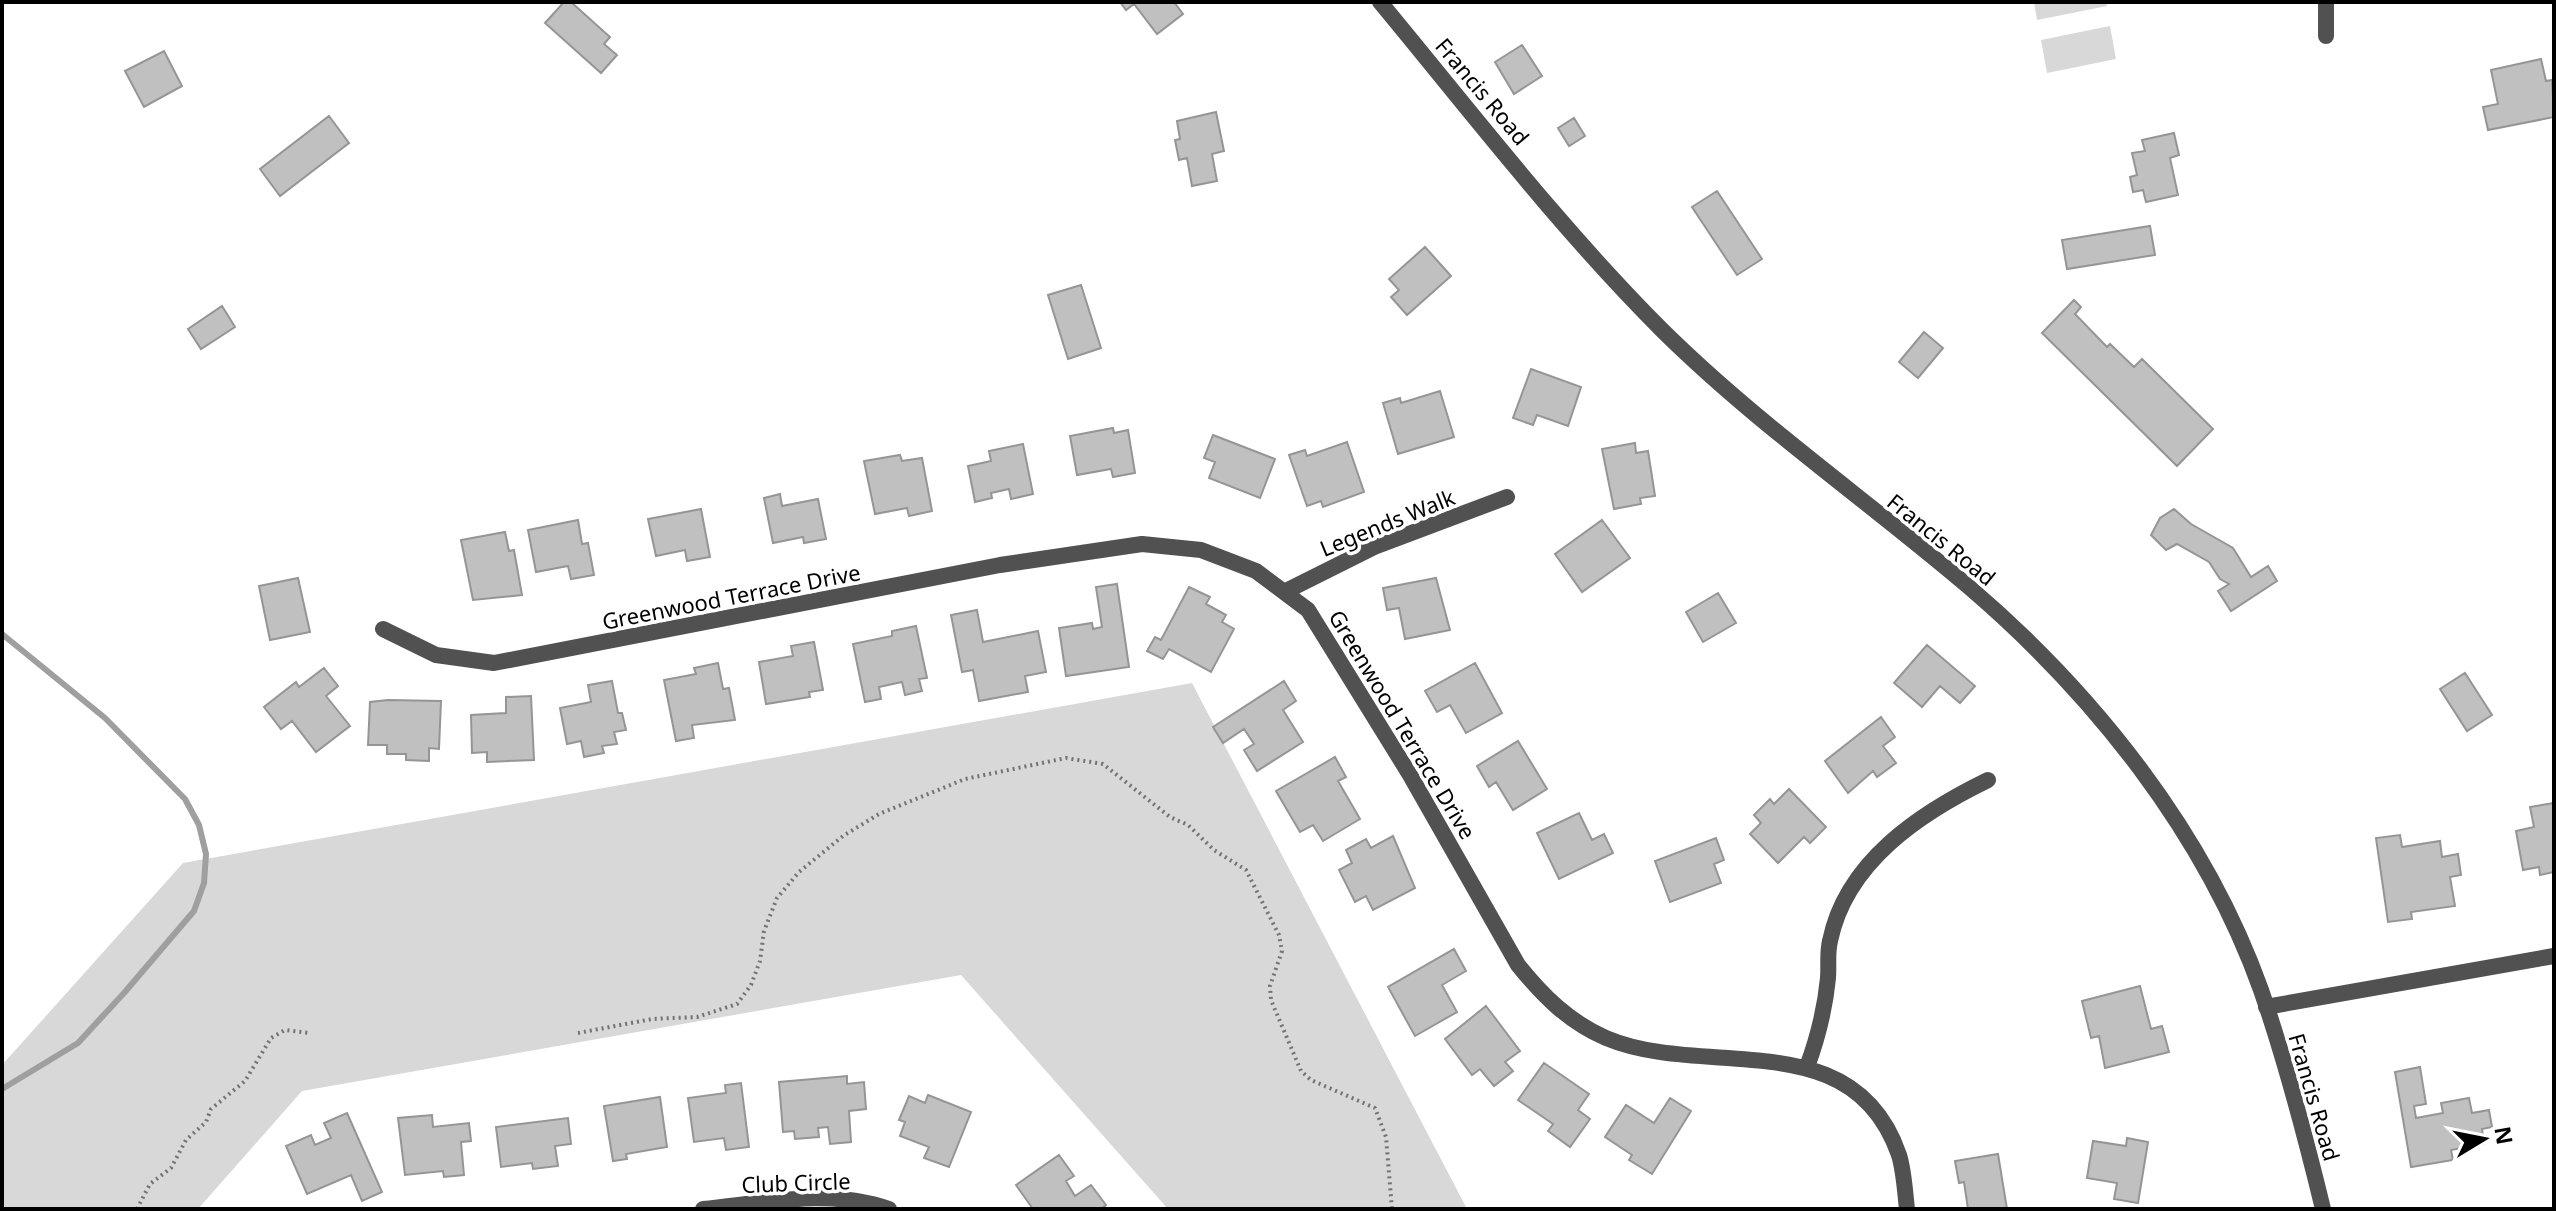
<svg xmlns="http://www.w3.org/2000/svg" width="2556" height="1211" font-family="'Noto Sans',sans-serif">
<rect width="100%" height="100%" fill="#fff"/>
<path fill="#d8d8d8" d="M2034,2H2106L2107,6L2037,20Z
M2110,26L2116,59L2047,73L2041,40Z
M1192,683L1467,1209H1168L961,975L302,1091L198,1209H2V1065L183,863Z"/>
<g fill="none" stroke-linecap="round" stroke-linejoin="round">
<path stroke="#9f9f9f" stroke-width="6" d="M2,634L105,718L185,799L199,825L206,854L204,883L194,911L124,993L78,1043L2,1089"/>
</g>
<path fill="#c0c0c0" stroke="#959595" stroke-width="2" d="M564,2H571L610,37L604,44L617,55L601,73L545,23Z
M1120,2H1174L1183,14L1157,34L1134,4L1126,10Z
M1522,45L1542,76L1514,94L1495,62Z
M164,51L182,86L144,107L125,71Z
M2541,59L2546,81L2552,80L2554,117L2488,130L2483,107L2498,104L2491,70Z
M1216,112L1224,151L1212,154L1217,181L1192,186L1187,158L1179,160L1175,140L1180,139L1177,121Z
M329,116L349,143L280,196L260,169Z
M1574,118L1585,136L1569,146L1558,128Z
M2174,133L2179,155L2170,158L2178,195L2146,202L2143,190L2133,192L2130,177L2137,175L2132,153L2145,151L2142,140Z
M1717,191L1762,259L1737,275L1692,207Z
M2150,226L2155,255L2067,269L2062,240Z
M1425,247L1451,276L1407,315L1391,297L1399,290L1389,279Z
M1081,285L1101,348L1068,359L1048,295Z
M2074,300L2081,307L2075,314L2107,347L2110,344L2134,367L2142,359L2213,429L2177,466L2042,333Z
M222,306L235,327L201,349L188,329Z
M1924,332L1943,348L1918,378L1899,362Z
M1531,369L1581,387L1568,426L1537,415L1533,425L1513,418Z
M1440,391L1454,437L1398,454L1383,403L1400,398L1401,403Z
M1113,428L1114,433L1128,430L1135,473L1113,477L1111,469L1077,475L1070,436Z
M1213,435L1275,459L1260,498L1209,478L1215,462L1204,458Z
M1347,442L1364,492L1323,507L1321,501L1307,506L1289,455L1305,450L1307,456Z
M1635,443L1636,453L1648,451L1655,496L1640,498L1641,504L1614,509L1602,449Z
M1023,444L1033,494L1011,499L1009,489L991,493L992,498L975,502L968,466L991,461L989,451Z
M900,455L902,461L922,458L932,511L909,516L907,508L875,514L864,461Z
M780,494L782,506L818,499L826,539L804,543L803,537L773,543L764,498Z
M701,509L710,557L687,561L685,550L656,556L648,519Z
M2174,509L2191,524L2233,548L2251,577L2268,566L2277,581L2231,611L2218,591L2229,584L2220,579L2209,562L2177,544L2166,550L2151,535L2160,518Z
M578,520L582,544L588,543L594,575L571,579L568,566L536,572L528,530Z
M1602,520L1630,558L1582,592L1555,554Z
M505,532L509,551L514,550L522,595L473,600L461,540Z
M298,578L310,632L270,640L259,586Z
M1436,578L1450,630L1405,639L1399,608L1387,610L1383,588Z
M1117,584L1129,667L1066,676L1059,628L1092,623L1093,629L1102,627L1096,587Z
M1189,587L1210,597L1206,604L1226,615L1222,622L1234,629L1211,672L1169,649L1163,659L1147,651L1155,637L1161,640Z
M1718,593L1736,623L1703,642L1686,612Z
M977,610L983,642L1038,631L1046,672L1025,676L1028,692L979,701L973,670L962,672L951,615Z
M916,626L927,678L919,679L922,691L905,695L902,682L879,687L881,699L865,702L853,644L892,636V631Z
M814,642L823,690L809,692L810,697L766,704L759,662L793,656L791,646Z
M1927,645L1975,686L1960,703L1940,686L1922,707L1894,683Z
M718,663L723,689L729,688L735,720L692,725L694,738L676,741L664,680L696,674L694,668Z
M1475,663L1502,713L1466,733L1450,705L1437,712L1425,691Z
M324,668L338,686L326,696L350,726L316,752L292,721L281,729L264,707L296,682L299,687Z
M2465,673L2492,715L2467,731L2440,689Z
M612,681L618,713H622L626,730L614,732L617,744L602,746L604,753L584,757L581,741L567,744L560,708L591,702L588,685Z
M1284,681L1296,701L1283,710L1303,742L1257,771L1244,750L1254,744L1244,729L1223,743L1213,727Z
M531,696L534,760L487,762V752L472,753L471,715L506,713V697Z
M388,700L441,701L439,749L429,748V761L406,760V754H387V745H368L370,702Z
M1881,717L1895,737L1883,746L1896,763L1877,777L1873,771L1848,793L1825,761Z
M1518,741L1547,789L1513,810L1496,782L1489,787L1477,766Z
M1335,757L1346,777L1338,781L1360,819L1323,841L1313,825L1300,832L1276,791Z
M1789,789L1826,827L1810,843L1804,837L1778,863L1750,834L1761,823L1754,815L1770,799L1774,804Z
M2554,803V872L2540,875L2539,867L2523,870L2516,831L2534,827L2530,807Z
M1579,813L1592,840L1604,834L1613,853L1559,879L1537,833Z
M2400,835L2402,847L2440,841L2442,857L2458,854L2461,875L2450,877L2455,906L2411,912L2412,919L2388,922L2376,838Z
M1393,836L1415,888L1373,910L1366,896L1355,902L1339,870L1352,863L1346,850L1366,839L1371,848Z
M1716,838L1724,860L1714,864L1721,883L1670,902L1655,861Z
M1454,949L1466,971L1442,985L1457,1012L1415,1036L1388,987Z
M2140,986L2151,1029L2162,1026L2169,1052L2105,1068L2099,1036L2091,1038L2082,1001Z
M1486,1006L1520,1051L1505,1062L1513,1071L1494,1086L1480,1069L1472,1075L1445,1039Z
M1544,1063L1589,1094L1578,1110L1590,1119L1570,1147L1548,1131L1553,1124L1518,1100Z
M2420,1067L2426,1104L2414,1106L2416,1118L2443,1113L2441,1103L2469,1098L2472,1113L2489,1110L2492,1127L2482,1129L2484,1144L2451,1150L2453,1160L2411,1167L2395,1072Z
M847,1076V1084L864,1082L866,1109L849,1111L851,1142L830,1144L828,1127L818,1128L819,1137L795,1139L794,1131L783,1132L779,1082Z
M741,1083L749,1147L726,1150L724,1138L694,1142L688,1098L726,1093L725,1085Z
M928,1095L971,1112L949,1167L924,1158L929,1147L900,1136L905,1122L899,1120L909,1096L925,1103Z
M660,1097L667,1147L626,1154L627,1159L613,1161L604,1106Z
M1670,1098L1691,1111L1652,1174L1629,1160L1632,1155L1605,1137L1626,1105L1654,1123Z
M347,1113L382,1192L362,1201L351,1175L307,1194L286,1146L311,1135L315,1145L331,1138L324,1123Z
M432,1115L433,1127L469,1123L471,1141L461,1142L464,1175L444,1177L443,1171L405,1175L398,1118Z
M568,1118L571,1144L555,1146L558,1166L533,1169L532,1163L501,1167L496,1127Z
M2127,1138L2148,1142L2138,1203L2114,1199L2117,1183L2087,1178L2093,1141L2126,1146Z
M1998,1154L2007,1209H1968L1964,1182L1959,1183L1955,1161Z
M1059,1155L1074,1176L1066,1181L1075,1196L1091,1185L1106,1205L1101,1209H1033L1016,1185Z"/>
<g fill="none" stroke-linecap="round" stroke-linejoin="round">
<path stroke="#737373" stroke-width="4" stroke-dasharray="2 4" stroke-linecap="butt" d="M578,1033L652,1019L697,1017L737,1004L751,985L760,961L764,931L777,898L799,872L843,836L879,814L965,779L1066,758L1103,764L1170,817L1188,825L1214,850L1246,870L1279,935L1282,951L1270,986L1271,1000L1301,1071L1311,1080L1375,1108L1386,1137L1392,1209
M137,1209L150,1184L171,1168L186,1140L206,1122L211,1109L245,1081L271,1038L285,1030L309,1033"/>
<path stroke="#515151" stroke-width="16" d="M2326,2V36
M1286,591L1374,547L1507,497
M383,629L436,655L494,663L1000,565L1142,544L1201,550L1256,571L1308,610L1410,775L1518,965C1543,996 1569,1022 1606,1038C1705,1080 1853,1021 1899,1155C1904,1171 1905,1192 1907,1209
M2266,1007L2554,956
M1807,1067C1818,1037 1825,1010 1828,978C1829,966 1827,953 1830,941C1846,862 1920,813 1988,780
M703,1209C764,1203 830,1188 889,1209"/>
<path stroke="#515151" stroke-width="16" d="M1380,2C1472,113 1560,228 1662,330C1757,424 1867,500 1969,587C2094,694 2205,833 2261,990C2286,1062 2305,1135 2323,1209"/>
</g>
<g text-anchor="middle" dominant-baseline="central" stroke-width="7" stroke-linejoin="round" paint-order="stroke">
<g font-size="22" fill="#000" stroke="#fff">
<text transform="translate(1483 91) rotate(50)">Francis Road</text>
<text transform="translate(1387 522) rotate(-22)">Legends Walk</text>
<text transform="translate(1942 539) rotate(39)">Francis Road</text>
<text transform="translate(731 596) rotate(-11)">Greenwood Terrace Drive</text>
<text transform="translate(1403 724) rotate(59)">Greenwood Terrace Drive</text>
<text transform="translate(2315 1097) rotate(74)">Francis Road</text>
<text transform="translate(796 1182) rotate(-2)">Club Circle</text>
</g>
</g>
<rect width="2556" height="1211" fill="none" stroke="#000000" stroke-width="8"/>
<g transform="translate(2484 1139) rotate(80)" stroke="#ffffff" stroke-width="6" paint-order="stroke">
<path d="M0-6L14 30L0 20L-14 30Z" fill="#000000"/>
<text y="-12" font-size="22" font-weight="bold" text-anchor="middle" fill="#000000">N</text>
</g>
</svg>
